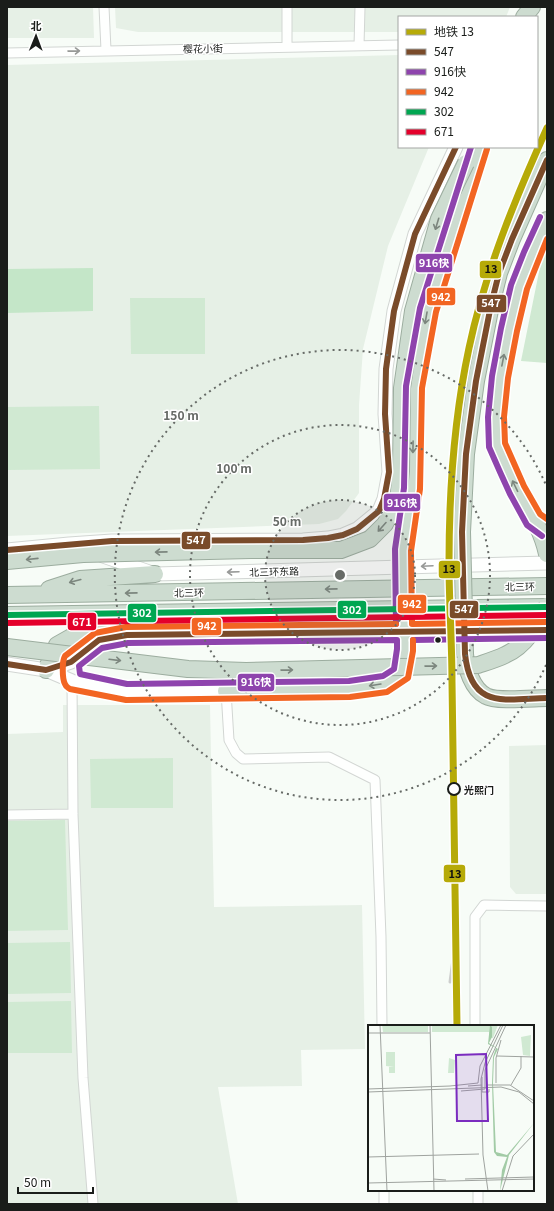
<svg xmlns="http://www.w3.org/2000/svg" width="554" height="1211" font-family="Georgia,'Noto Sans SC',serif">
<rect width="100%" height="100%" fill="#f7fcf7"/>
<path fill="#e6f0e6" d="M7,7H93L94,38H7Z
M115,7H510L506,17H399V32H138L116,28Z
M399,55V147H429L388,246L363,349L359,405V493L346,511L338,519L319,524L7,536V65Z
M63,705H210L214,907L362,905L365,1049L301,1050L302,1086L218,1087L238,1204H7V734L63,732Z
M547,745V894H516L510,887L509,746Z"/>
<path fill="#d0e9d2" d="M547,249V363L521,361L541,262Z
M130,298H205V354H131Z
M99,406L100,469L7,470V407Z
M173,758V808H91L90,759Z
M65,820L68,930L7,931V821Z
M70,942L71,993L7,994V943Z
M71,1001L72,1053H7V1002Z"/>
<path fill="#c4e6c8" d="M93,268V311L7,313V269Z"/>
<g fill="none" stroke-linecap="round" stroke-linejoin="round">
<defs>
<path id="street" d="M104,7L106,50
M359,46L360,7
M287,47V7
M7,53L399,45
M72,681L73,814L83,1078L93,1204
M226,691L229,740L236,753L243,759L329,757L375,780L381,937L382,1026
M7,815L73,814
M475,1026V917L484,905L547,906
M384,1190V1204
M478,1190V1204"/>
<path id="secondary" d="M7,550L69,544L112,541L303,540L328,538L343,535L357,529L379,511L384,499L389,472L385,414L386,369L394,311L415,234L456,147
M103,556L155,574L547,563
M7,664L46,670L71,662L99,640L127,635L547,630
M46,670L72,681L126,692L226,691"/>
<path id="highway" d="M524,17L532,7
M547,220C537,242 526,264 519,287C509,322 502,359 498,395C497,410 493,431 498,446C509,484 539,516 547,554
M462,532L466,454L476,381L491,305L499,273L512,239L547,160
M403,550L412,489L414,387L428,310L479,147
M49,589L80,579L155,574
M7,595L547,586
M7,615L547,607
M465,654C466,668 472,689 486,696C496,702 534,698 547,698
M46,670L57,645L112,614
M226,691L350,689L386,684L401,674L405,650"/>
</defs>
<use href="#street" stroke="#d2d6d3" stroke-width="11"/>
<use href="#secondary" stroke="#d2d6d3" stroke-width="15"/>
<use href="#highway" stroke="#9cad9f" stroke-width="18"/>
<use href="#street" stroke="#fefffe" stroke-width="9"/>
<use href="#secondary" stroke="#fefffe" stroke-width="13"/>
<use href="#highway" stroke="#cddcd0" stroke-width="16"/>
<path stroke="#cdcecd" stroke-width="3" d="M450,982L456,937"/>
<defs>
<path id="highway-bridge" d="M462,532L465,654
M403,550L405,650
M7,561L83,554L251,550H341L370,539L385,524L398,500L401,471L402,388L413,311L439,219L466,163
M7,647L188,669L246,671L478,665C487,662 497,659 505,655C526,646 537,625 547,606"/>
</defs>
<use href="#highway-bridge" stroke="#9cad9f" stroke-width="18" stroke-linecap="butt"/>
<use href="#highway-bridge" stroke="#cddcd0" stroke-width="16"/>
<defs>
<path id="bus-1" d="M547,160L512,239L499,273L491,305L476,381L466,454L462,532L465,654C471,710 504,699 547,698
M7,550L112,541L303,540L328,538L343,535L357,529L379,511L384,499L389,472L385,414L386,369L394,311L415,234L456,147
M7,664L46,670L71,662L99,640L127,635L547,630"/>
<path id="bus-2" d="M540,217L524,252L511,285L501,328L492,376L488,417L489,447L500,472L510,494L527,525L542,536
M396,624L395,549L404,488L406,386L420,308L471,147
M397,640V649L394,669L383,676L349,681L127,684L80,674L79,666L102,648L128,643Z
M413,640L547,638"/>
<path id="bus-3" d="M487,149L436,312L422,388L420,489L411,551L412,624L547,622
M547,239L527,289L517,331L508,378L504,417L505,443L524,486L540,514L547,519
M396,624L126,627L95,633L65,656C62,661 62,678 65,684C66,687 67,687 70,689L126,700L350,697L387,692L408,678L413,651V640"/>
<path id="bus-4" d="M7,615L547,607"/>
<path id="bus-5" d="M7,623L547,615"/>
</defs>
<use href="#bus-1" stroke="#fff" stroke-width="9"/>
<use href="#bus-2" stroke="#fff" stroke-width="9"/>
<use href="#bus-3" stroke="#fff" stroke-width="9"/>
<use href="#bus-4" stroke="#fff" stroke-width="9"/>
<use href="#bus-5" stroke="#fff" stroke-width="9"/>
<use href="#bus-1" stroke="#7a4b2a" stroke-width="6"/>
<use href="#bus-2" stroke="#8e44ad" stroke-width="6"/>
<use href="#bus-3" stroke="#f26522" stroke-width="6"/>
<use href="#bus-4" stroke="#00a651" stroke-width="6"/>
<use href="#bus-5" stroke="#e4002b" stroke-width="6"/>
<defs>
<path id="metro-1" d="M457,1026C455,911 454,797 452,682C452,642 449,602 449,563C449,491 454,418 469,348C485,272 515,199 547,128"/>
</defs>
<use href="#metro-1" stroke="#fff" stroke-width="10"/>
<use href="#metro-1" stroke="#b6aa08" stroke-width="7"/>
</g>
<defs><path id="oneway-shaft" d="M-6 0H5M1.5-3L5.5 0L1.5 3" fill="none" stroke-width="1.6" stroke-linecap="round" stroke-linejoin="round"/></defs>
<g stroke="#979997">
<use href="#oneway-shaft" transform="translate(74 51) rotate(-1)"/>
<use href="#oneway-shaft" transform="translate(427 566) rotate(177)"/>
<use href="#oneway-shaft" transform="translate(233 572) rotate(178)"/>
</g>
<g stroke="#7c867e">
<use href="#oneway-shaft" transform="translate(437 224) rotate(107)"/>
<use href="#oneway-shaft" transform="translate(426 318) rotate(100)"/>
<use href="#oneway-shaft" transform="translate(503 360) rotate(-79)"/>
<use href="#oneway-shaft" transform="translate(413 447) rotate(91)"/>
<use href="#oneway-shaft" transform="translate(515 486) rotate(-116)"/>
<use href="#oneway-shaft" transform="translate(382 527) rotate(132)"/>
<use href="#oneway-shaft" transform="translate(161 552) rotate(179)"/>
<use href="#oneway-shaft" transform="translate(32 559) rotate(174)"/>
<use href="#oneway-shaft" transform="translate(75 581) rotate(165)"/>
<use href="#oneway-shaft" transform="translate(331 589) rotate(179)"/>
<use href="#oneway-shaft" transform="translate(131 593) rotate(179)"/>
<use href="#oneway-shaft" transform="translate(115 660) rotate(7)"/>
<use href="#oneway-shaft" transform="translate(431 666) rotate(-1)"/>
<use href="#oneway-shaft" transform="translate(287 670) rotate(-1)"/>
<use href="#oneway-shaft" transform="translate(375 685) rotate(171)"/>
</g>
<circle cx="340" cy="575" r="75" fill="#676b67" fill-opacity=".12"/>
<g fill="none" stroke="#676b67" stroke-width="2" stroke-dasharray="2 4">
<circle cx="340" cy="575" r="75"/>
<circle cx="340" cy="575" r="150"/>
<path d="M546 665A225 225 0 1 1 546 485"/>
</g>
<circle fill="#1a1d1a" stroke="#fff" stroke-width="1.5" cx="438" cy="640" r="3.5"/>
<circle fill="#fff" stroke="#1a1d1a" stroke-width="2" cx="454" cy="789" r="6"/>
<g text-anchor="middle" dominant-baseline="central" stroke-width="3" stroke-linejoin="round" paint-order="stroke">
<g font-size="10" fill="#1a1d1a" stroke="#fff">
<text transform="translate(203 48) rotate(-1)">樱花小街</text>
<text transform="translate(274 571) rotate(-2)">北三环东路</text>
<text transform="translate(520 586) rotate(-1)">北三环</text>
<text transform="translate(189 592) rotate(-1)">北三环</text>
</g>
<g font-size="10" font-weight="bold" fill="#1a1d1a" stroke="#fff" text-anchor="start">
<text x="464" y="789">光熙门</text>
</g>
</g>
<g transform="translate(368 1025)">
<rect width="166" height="166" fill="#f7fcf7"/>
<path d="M14,0H60V7H15ZM64,0H130L125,13H122L121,7H64ZM163,10L162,31L155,30L153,12ZM18,27H27V48H21V42H26L18,41ZM81,33L87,35L86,48H80Z" fill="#d0e9d2"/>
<path d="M122,0L124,2V12L121,18L130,24L126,32L125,58L128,127L139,130L166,98L141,130L132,166L134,145L139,132L129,131L126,127L124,58L125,32L128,23L120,19Z" fill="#a2cba6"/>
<path fill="none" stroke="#9fa39f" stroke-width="1" d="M12,0L19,166M62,0L66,166M0,8H62M129,31L166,32M114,52V67H121V64M128,58V33L133,15M118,60H142L166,76M143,60L153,43V31M82,61L110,58L112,41L133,0M100,61L114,60M0,64L82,61M93,66L117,64V45L138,0M0,67L133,62L151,67L166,79M0,132L111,129M65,154L78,155M97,154L166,152M0,158L166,154M120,166L115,130L113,54L117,38L135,0M134,166L145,131L166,109"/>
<path fill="#7b2cbf" fill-opacity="0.15" stroke="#7b2cbf" stroke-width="2" d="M118,29L120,96H89L88,30Z"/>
<rect width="166" height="166" fill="none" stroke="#1a1d1a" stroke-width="2"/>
</g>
<circle cx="340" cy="575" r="6" fill="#676b67" stroke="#fff" stroke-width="2"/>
<g font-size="12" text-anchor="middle" font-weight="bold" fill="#676b67" stroke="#fff" stroke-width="3" stroke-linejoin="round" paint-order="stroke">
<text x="181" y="420">150 m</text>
<text x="234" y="473">100 m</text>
<text x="287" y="526">50 m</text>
</g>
<g stroke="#fff" stroke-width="1.5">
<rect x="415" y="253" width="38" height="20" rx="4" fill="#8e44ad"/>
<rect x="479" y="260" width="23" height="19" rx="4" fill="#b6aa08"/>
<rect x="426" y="287" width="30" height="19" rx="4" fill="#f26522"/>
<rect x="476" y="294" width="31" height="19" rx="4" fill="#7a4b2a"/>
<rect x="383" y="493" width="38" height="19" rx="4" fill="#8e44ad"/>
<rect x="181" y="531" width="30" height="19" rx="4" fill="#7a4b2a"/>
<rect x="438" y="560" width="23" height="19" rx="4" fill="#b6aa08"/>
<rect x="397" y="594" width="30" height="20" rx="4" fill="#f26522"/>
<rect x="449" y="600" width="30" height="19" rx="4" fill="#7a4b2a"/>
<rect x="337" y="600" width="30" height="19" rx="4" fill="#00a651"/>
<rect x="127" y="603" width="30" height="20" rx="4" fill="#00a651"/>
<rect x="67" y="612" width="30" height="19" rx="4" fill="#e4002b"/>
<rect x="191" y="617" width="31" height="19" rx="4" fill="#f26522"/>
<rect x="237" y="673" width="38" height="19" rx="4" fill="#8e44ad"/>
<rect x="443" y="864" width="23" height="19" rx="4" fill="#b6aa08"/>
</g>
<g font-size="11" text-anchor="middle" font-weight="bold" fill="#fff">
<text x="434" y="267">916快</text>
<text x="441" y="301">942</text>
<text x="491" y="307">547</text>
<text x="402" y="507">916快</text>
<text x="196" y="544">547</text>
<text x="412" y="608">942</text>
<text x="464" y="613">547</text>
<text x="352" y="614">302</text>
<text x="142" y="617">302</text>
<text x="82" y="626">671</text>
<text x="207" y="630">942</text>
<text x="256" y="686">916快</text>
</g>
<g font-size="11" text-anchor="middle" font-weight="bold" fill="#111">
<text x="491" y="273">13</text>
<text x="449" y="573">13</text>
<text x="455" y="878">13</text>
</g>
<rect width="554" height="1211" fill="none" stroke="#1a1d1a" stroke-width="16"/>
<rect x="398" y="16" width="140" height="132" fill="#ffffff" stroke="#a3a5a3"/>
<rect x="406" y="29" width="20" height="6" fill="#b6aa08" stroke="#a3a5a3"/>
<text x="434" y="36" font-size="12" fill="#1a1d1a">地铁 13</text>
<rect x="406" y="49" width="20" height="6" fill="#7a4b2a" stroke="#a3a5a3"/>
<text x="434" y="56" font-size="12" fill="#1a1d1a">547</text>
<rect x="406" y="69" width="20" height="6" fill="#8e44ad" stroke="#a3a5a3"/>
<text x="434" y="76" font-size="12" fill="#1a1d1a">916快</text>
<rect x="406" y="89" width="20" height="6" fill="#f26522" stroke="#a3a5a3"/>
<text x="434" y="96" font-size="12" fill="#1a1d1a">942</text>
<rect x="406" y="109" width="20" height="6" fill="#00a651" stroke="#a3a5a3"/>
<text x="434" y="116" font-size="12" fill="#1a1d1a">302</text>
<rect x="406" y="129" width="20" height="6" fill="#e4002b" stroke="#a3a5a3"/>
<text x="434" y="136" font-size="12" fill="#1a1d1a">671</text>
<g transform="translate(36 36) rotate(1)" stroke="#ffffff" stroke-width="3" paint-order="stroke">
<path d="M0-3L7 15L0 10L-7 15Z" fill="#1a1d1a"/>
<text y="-6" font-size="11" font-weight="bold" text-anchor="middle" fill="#1a1d1a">北</text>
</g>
<path d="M18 1187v6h75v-6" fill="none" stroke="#1a1d1a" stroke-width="2"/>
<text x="24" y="1187" font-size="12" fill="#1a1d1a" stroke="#ffffff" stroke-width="3" paint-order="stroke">50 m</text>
</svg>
